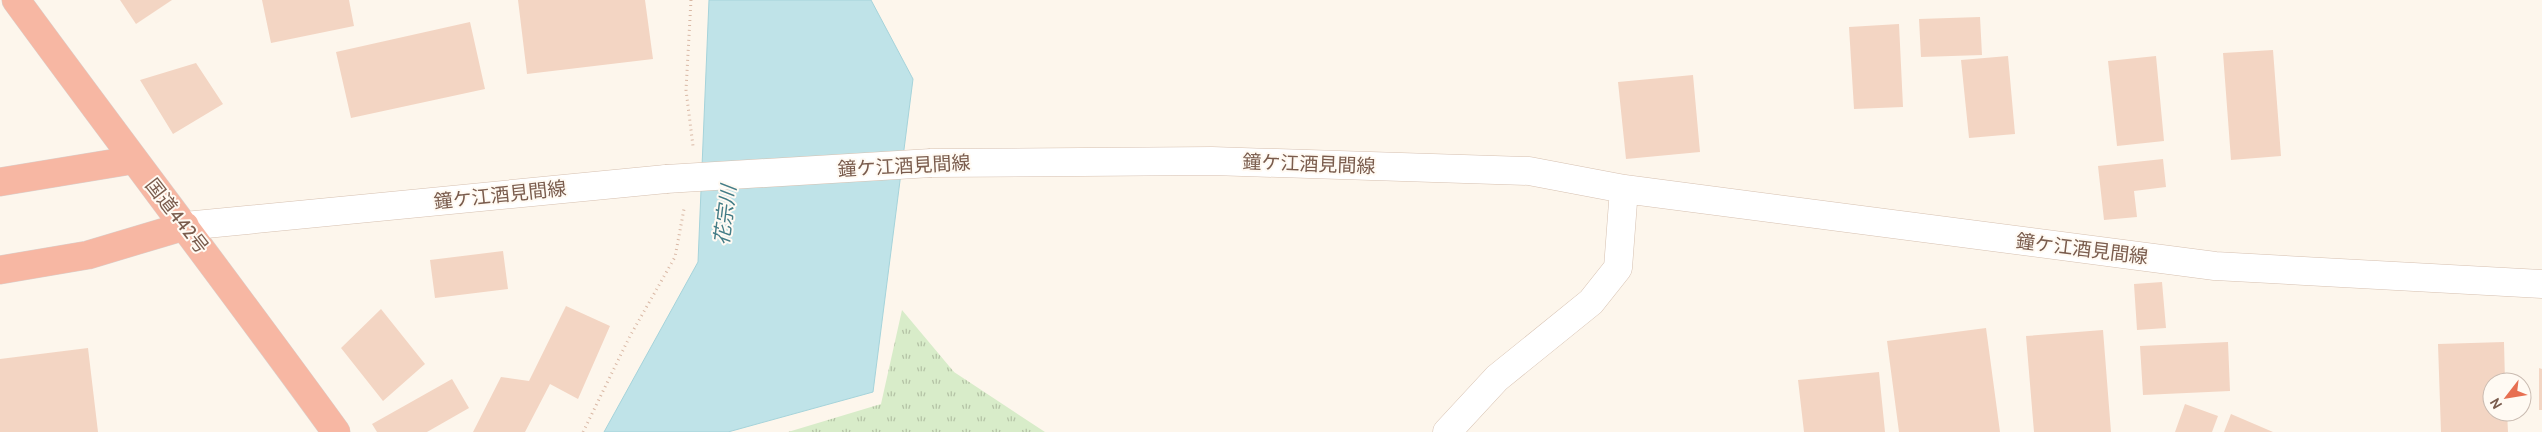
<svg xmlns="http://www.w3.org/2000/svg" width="2542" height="432" font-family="Cabin,'Noto Sans JP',sans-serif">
<defs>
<pattern id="grass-tufts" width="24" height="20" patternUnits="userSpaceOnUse" patternTransform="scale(1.25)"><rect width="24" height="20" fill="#d8ecc9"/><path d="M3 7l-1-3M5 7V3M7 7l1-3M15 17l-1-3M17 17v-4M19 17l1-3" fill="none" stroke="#b4c2a5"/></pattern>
</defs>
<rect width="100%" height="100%" fill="#fdf6ec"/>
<path fill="url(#grass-tufts)" d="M902,310L954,372L1045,432H788L881,404Z"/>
<path fill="#bfe3e8" stroke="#a5d3da" d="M709,0H871L913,79L873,392L728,432H604L698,262Z"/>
<path fill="#f3d5c3" d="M120,0H172L136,24Z
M262,0H349L354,26L271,43Z
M518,0H645L653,59L527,74Z
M1980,17L1982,55L1921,57L1919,19Z
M470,22L485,89L351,118L336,52Z
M1899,24L1903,107L1854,109L1849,27Z
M2273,50L2281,156L2231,160L2223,53Z
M2008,56L2015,134L1969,138L1961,60Z
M2156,56L2164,141L2117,146L2108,61Z
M196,63L223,104L173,134L140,80Z
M1693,75L1700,152L1626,159L1618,82Z
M2163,159L2166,187L2134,191L2137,217L2104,220L2098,166Z
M503,251L508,289L435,298L430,260Z
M2162,282L2166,328L2137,330L2134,284Z
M566,306L610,326L578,399L550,384L525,432H473L501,377L529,381Z
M381,309L425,364L383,401L341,348Z
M1986,328L2000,432H1899L1887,341Z
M2103,330L2111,432H2034L2026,336Z
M2228,342L2230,391L2143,395L2140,346Z
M2504,342L2505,382H2492V412H2507L2508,432H2441L2438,344Z
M88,348L98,432H0V359Z
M2539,368L2542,369V410H2539Z
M1879,372L1885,432H1804L1798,380Z
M452,379L469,408L427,432H377L372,424Z
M2185,404L2218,416L2212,432H2175Z
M2231,414L2273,432H2224Z"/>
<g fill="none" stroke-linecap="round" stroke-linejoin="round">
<defs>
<path id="secondary" d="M931,163L1212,161L1529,171L1624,189L2215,266L2542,284
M185,226L666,179
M1447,432L1497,378L1591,302L1618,268L1624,189"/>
<path id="highway" d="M16,0C122,145 231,287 336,432
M0,182L133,160
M0,270L88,255L185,226"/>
</defs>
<use href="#secondary" stroke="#d6c0b0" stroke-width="29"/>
<use href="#highway" stroke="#dad1cd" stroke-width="29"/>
<path stroke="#d9b8a5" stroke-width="3" stroke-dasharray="1 4" stroke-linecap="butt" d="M691,0L686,90L693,146
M583,432L630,336L675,257L684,209"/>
<use href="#secondary" stroke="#fff" stroke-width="28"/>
<use href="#highway" stroke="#f7b7a3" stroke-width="28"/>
<defs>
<path id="secondary-bridge" d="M666,179L931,163"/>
</defs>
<use href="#secondary-bridge" stroke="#d6c0b0" stroke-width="29" stroke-linecap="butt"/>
<use href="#secondary-bridge" stroke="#fff" stroke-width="28"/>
</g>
<g text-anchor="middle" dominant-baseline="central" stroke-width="4" stroke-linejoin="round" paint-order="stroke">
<g font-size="19" fill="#7a5c4d" stroke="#fffaf3">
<text transform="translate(1309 164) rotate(2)">鐘ケ江酒見間線</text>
<text transform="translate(904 166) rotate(-3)">鐘ケ江酒見間線</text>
<text transform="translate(500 195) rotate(-6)">鐘ケ江酒見間線</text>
<text transform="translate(177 216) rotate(52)">国道442号</text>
<text transform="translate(2082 249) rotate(7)">鐘ケ江酒見間線</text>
</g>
<g font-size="20" font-style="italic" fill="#437c86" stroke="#fffaf3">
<text transform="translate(725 215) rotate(-83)">花宗川</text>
</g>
</g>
<g transform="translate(2507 397) rotate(239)"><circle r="24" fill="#fffaf3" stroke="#cabbb1"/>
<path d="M0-4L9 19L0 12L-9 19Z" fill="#e76f51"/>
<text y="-8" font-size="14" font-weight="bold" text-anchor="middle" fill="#7a5c4d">N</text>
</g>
</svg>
